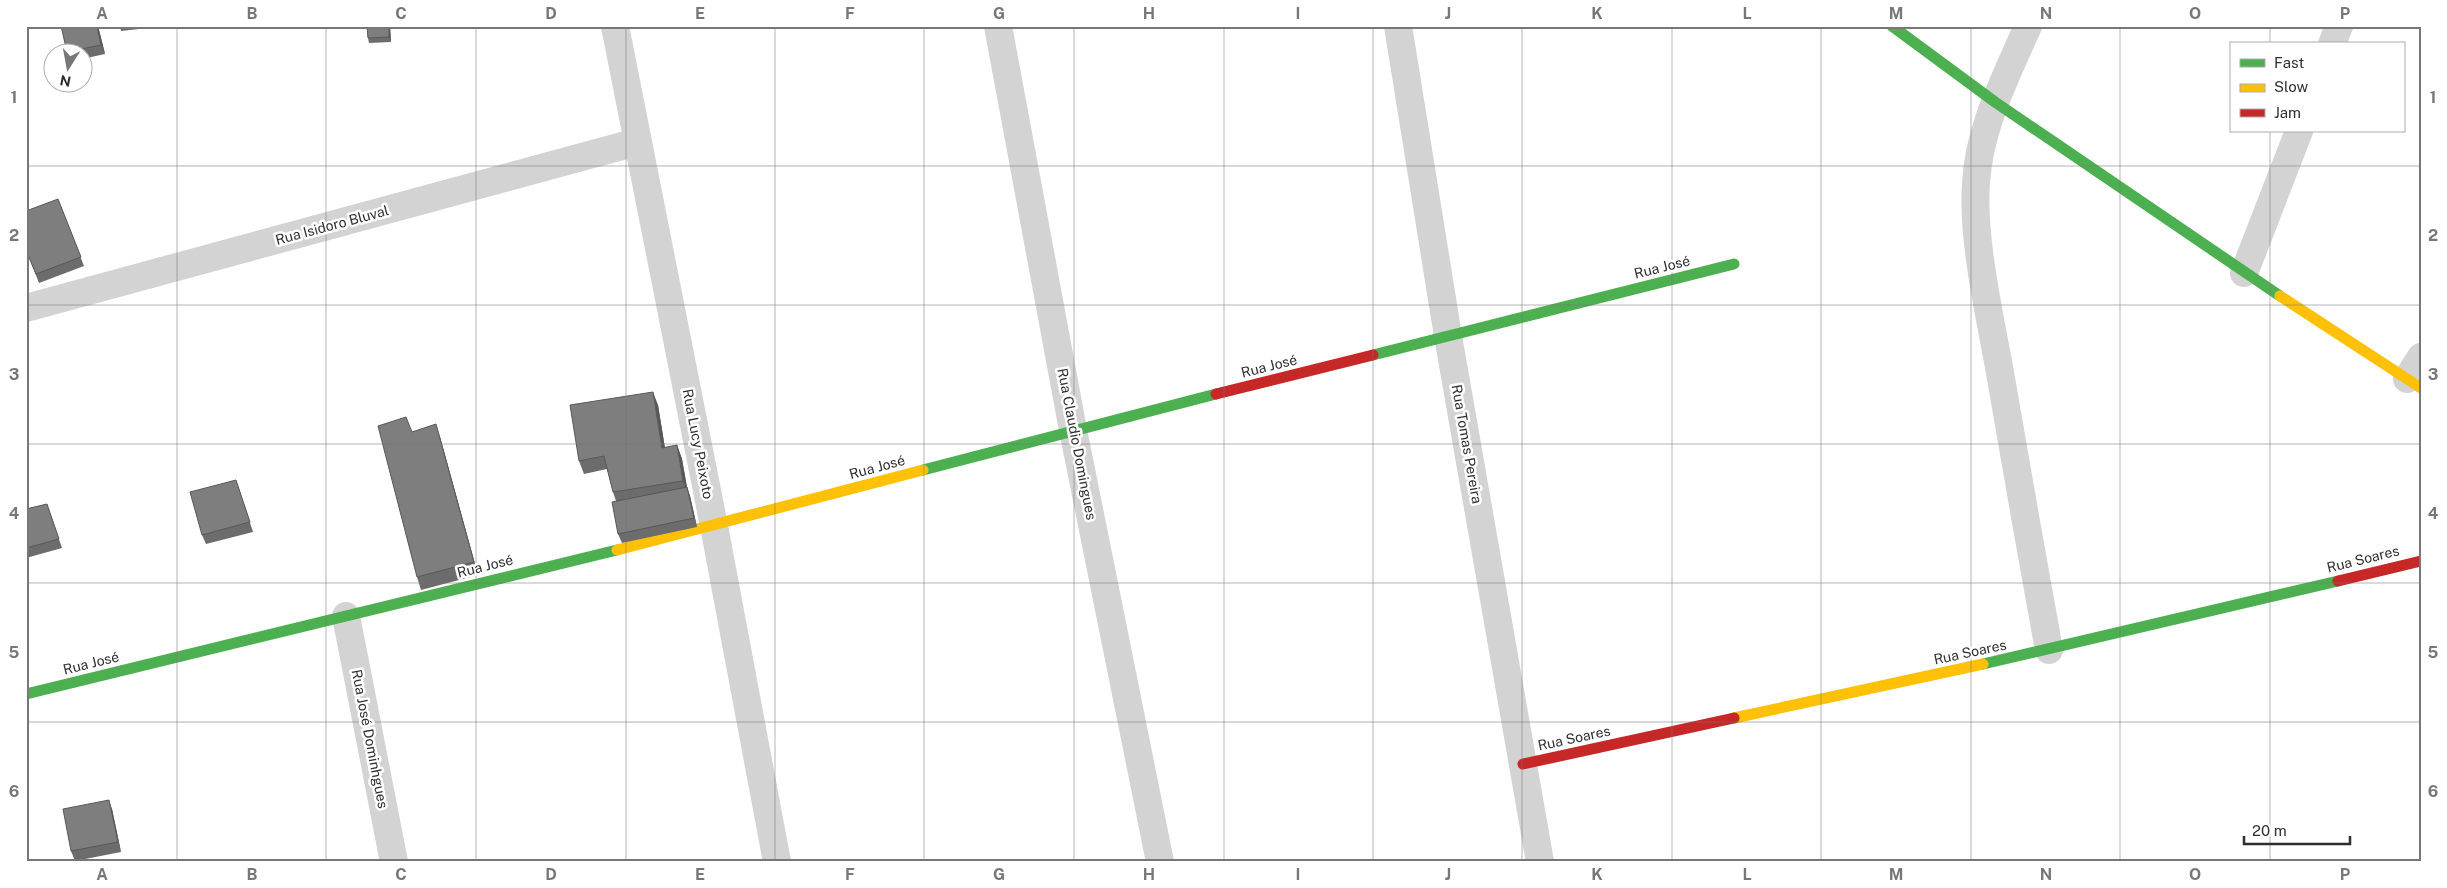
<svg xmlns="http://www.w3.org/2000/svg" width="2447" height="888" font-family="'Public Sans',sans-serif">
<rect width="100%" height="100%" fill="#fff"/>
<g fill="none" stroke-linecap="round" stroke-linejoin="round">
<path stroke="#d3d3d3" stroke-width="28" d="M615,26L714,526L777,862
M998,26L1073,430L1160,862
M1398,26L1448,336L1540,862
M2028,26C2006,77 1979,127 1976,183C1972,238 1989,312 1999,367C2015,461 2032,556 2049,650
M2332,44L2339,26
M2244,273L2299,131
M26,308L637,142
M2407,379L2421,357
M346,616L394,862"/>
<path stroke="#4caf50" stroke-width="11" d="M1892,26L1995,102L2280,296
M1373,355L1734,264
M923,470L1216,394
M1983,664L2338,581
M26,694L617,550"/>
<path stroke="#ffc107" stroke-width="11" d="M2280,296L2421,388
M617,550L923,470
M1734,718L1983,664"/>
<path stroke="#c62828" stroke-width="11" d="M1216,394L1373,355
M2338,581L2421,561
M1523,764L1734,718"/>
</g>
<path fill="#6c6c6c" d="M98,26L105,54L82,59V52H67Z
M120,26H147L148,28L121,31Z
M367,26H390L391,42L369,43L368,38Z
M58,199L84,266L39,283L26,250Z
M658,405L665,448L677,445L682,459L687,487L690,496L697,527L622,543L618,534L616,501L613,492L607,469L584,474L579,461Z
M412,432L440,437L478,575L421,590L417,577Z
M239,489L253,532L206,544L202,535Z
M47,504L62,548L26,558V509Z
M112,809L121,852L75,861L71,851Z"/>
<path fill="#585858" d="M97,26H98L105,54L101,45Z
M389,26H390L391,42L389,37Z
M653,392L658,405L667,461L662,448Z
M436,424L440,437L478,575L474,562Z
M677,445L682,459L688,494L683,481Z
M687,487L690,496L697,527L694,518Z
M109,800L112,809L121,852L118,842Z"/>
<path fill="#7e7e7e" stroke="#585858" d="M61,26H97L101,45L67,52Z
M367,26H389V37L368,38Z
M58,199L81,257L36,274L26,250V211Z
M653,392L662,448L677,445L683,481L613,492L604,456L579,461L570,405Z
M406,417L412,432L436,424L474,562L417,577L378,426Z
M236,480L250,522L202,535L190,492Z
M687,487L694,518L618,534L612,502Z
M47,504L59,539L26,548V509Z
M109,800L118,842L71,851L63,809Z"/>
<path fill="none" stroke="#777" stroke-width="1" stroke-opacity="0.55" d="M177,26V862M326,26V862M476,26V862M626,26V862M775,26V862M924,26V862M1074,26V862M1224,26V862M1373,26V862M1522,26V862M1672,26V862M1821,26V862M1971,26V862M2120,26V862M2270,26V44M2270,131V862M26,166H2421M26,305H2421M26,444H2421M26,583H2421M26,722H2421"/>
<g text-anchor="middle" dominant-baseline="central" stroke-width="5" stroke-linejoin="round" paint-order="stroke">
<g font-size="14" fill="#2e2e2e" stroke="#fff">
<text transform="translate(332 225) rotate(-15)">Rua Isidoro Bluval</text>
<text transform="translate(1662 267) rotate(-14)">Rua José</text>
<text transform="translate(1269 366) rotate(-14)">Rua José</text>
<text transform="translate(698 444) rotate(79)">Rua Lucy Peixoto</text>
<text transform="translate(1077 444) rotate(79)">Rua Claudio Domingues</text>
<text transform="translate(1467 444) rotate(80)">Rua Tomas Pereira</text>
<text transform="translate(877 467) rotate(-15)">Rua José</text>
<text transform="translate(2363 559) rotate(-14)">Rua Soares</text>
<text transform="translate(485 566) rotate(-14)">Rua José</text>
<text transform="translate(1970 652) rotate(-12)">Rua Soares</text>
<text transform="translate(91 663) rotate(-14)">Rua José</text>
<text transform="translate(1574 738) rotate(-12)">Rua Soares</text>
<text transform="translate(370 739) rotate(79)">Rua José Dominhgues</text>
</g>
</g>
<rect width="2447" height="888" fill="none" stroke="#ffffff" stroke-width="55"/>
<rect x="2230" y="42" width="175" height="90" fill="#ffffff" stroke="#ababab"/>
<rect x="2240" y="59" width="25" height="8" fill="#4caf50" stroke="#ababab"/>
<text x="2274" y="68" font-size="15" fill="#2e2e2e">Fast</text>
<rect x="2240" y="84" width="25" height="8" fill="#ffc107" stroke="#ababab"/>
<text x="2274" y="92" font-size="15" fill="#2e2e2e">Slow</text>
<rect x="2240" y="109" width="25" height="8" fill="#c62828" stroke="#ababab"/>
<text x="2274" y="118" font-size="15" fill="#2e2e2e">Jam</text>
<g transform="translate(68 68) rotate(191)"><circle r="24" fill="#ffffff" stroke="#ababab"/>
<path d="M0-4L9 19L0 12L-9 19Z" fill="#777777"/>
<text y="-8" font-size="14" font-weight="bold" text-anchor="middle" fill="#2e2e2e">N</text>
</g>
<path d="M2244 836v8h106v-8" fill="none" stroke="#2e2e2e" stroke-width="2.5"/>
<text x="2252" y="836" font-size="15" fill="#2e2e2e" stroke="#ffffff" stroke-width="4" paint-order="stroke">20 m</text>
<rect x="28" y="28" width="2392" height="832" fill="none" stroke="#777" stroke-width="2"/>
<g font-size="16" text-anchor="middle" font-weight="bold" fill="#777">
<text x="102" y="19">A</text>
<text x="252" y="19">B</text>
<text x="401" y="19">C</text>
<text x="551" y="19">D</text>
<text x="700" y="19">E</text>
<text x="850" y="19">F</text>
<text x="999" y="19">G</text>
<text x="1149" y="19">H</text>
<text x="1298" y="19">I</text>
<text x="1448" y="19">J</text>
<text x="1597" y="19">K</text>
<text x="1747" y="19">L</text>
<text x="1896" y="19">M</text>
<text x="2046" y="19">N</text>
<text x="2195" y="19">O</text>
<text x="2345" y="19">P</text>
<text x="14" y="103">1</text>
<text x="2433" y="103">1</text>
<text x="14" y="241">2</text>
<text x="2433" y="241">2</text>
<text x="14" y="380">3</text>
<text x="2433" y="380">3</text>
<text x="14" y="519">4</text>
<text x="2433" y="519">4</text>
<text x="14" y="658">5</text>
<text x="2433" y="658">5</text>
<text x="14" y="797">6</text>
<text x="2433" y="797">6</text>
<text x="102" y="880">A</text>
<text x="252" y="880">B</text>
<text x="401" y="880">C</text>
<text x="551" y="880">D</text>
<text x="700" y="880">E</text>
<text x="850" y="880">F</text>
<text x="999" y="880">G</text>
<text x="1149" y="880">H</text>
<text x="1298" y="880">I</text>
<text x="1448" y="880">J</text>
<text x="1597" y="880">K</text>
<text x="1747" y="880">L</text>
<text x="1896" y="880">M</text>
<text x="2046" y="880">N</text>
<text x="2195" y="880">O</text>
<text x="2345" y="880">P</text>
</g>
</svg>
